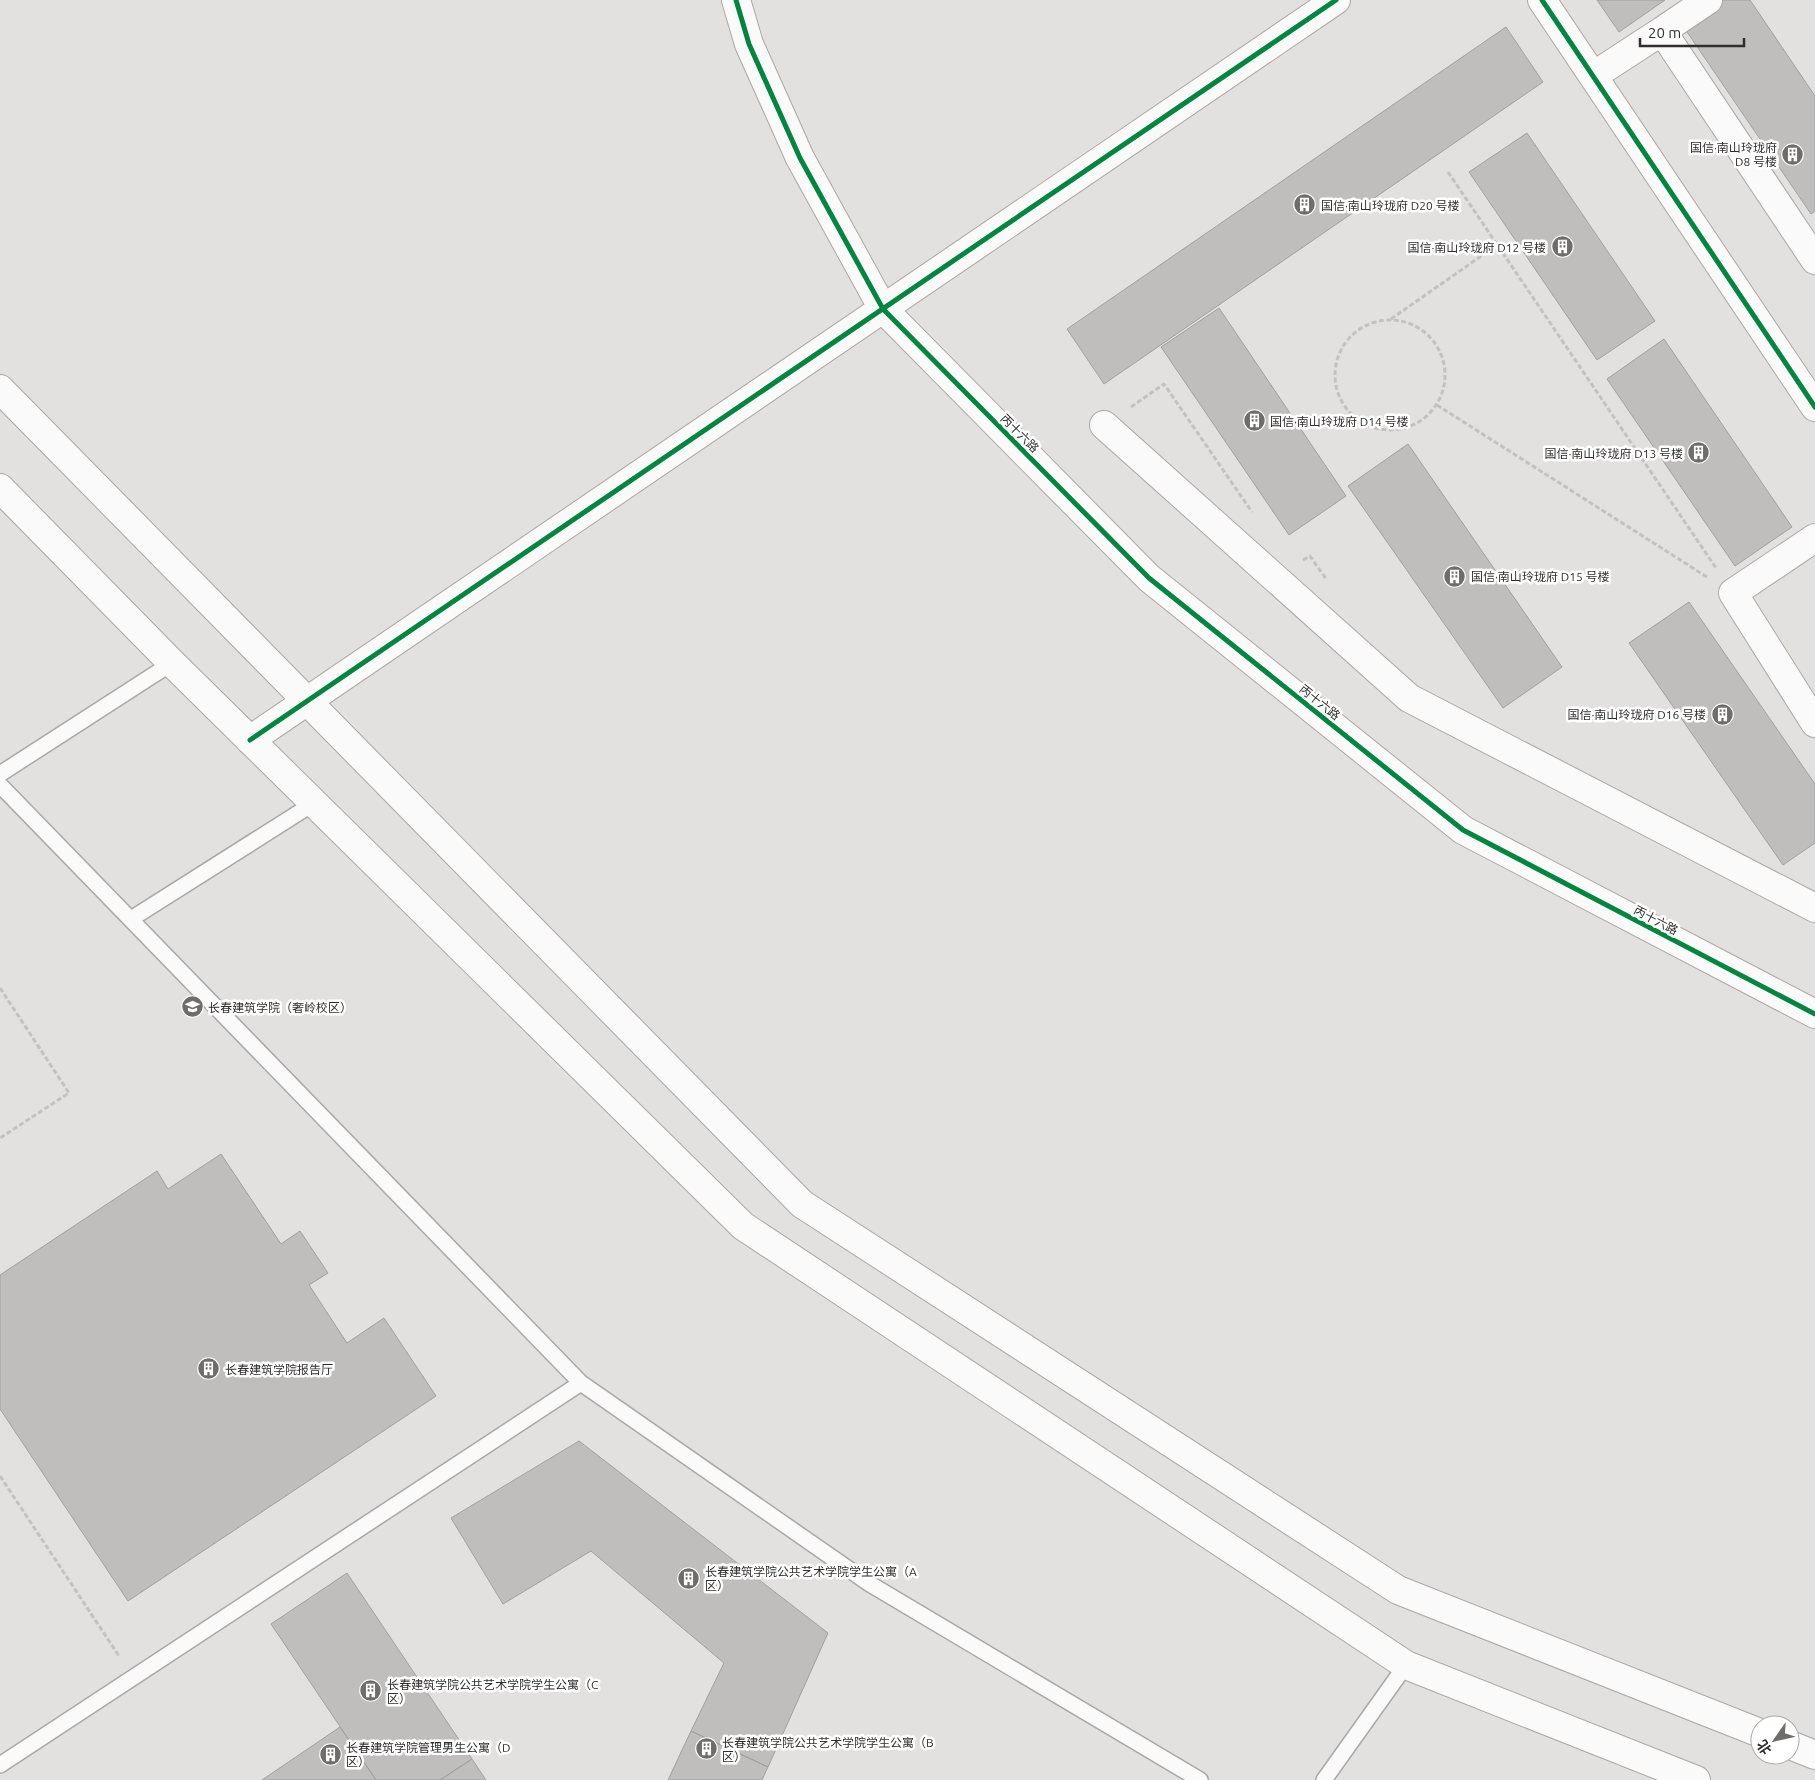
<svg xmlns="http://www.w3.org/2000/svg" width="1815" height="1780" font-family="Ubuntu,'Noto Sans SC',sans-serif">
<rect width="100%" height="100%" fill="#e3e1df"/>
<path fill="#c0bebd" stroke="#a1a09e" d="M1597,0H1665L1619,32Z
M1721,0H1750L1815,96V211L1811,214L1683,26Z
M1506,27L1543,82L1104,384L1067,329Z
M1527,133L1655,321L1597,360L1469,172Z
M1219,308L1346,496L1289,535L1161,347Z
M1664,339L1792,527L1735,566L1607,379Z
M1408,444L1562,667L1503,708L1348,486Z
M1689,602L1815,784V843L1783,865L1629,643Z
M221,1154L281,1244L300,1231L328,1273L309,1285L347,1343L384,1318L436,1396L128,1601L0,1409V1275L157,1171L168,1189Z
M579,1441L828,1633L768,1767L691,1731L724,1663L591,1551L503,1604L451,1518Z
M347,1573L472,1759L440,1780H376L271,1624Z
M340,1727L376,1780H262Z
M691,1731L768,1767L762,1780H668Z
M472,1759L486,1780H440Z"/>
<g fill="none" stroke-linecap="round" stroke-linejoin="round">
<defs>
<path id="lane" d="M0,774L172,663
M0,785L581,1383L870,1584L1200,1780
M131,919L314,803
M0,1765L581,1383
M1324,1780L1406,1665"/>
<path id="street" d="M736,0L749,44L800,158L883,309L1149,578L1463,830L1815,1014
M1542,0L1815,407
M1662,31L1708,0
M1593,76L1662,31L1815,260
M1104,425L1409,698L1815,908
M1815,538L1733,593L1815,723
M250,740L1336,0"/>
<path id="secondary" d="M0,389L802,1204L1398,1590L1760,1733
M0,488L172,663L743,1226L1406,1665L1696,1780
M1790,1745L1815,1755"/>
</defs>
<use href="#lane" stroke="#a9a8a6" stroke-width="18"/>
<use href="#street" stroke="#a9a8a6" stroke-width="30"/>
<use href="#secondary" stroke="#a9a8a6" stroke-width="30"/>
<path stroke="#c3c2c1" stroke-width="3" stroke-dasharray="5 2.5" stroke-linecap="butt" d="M1448,172L1716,568
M1391,319L1497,245
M1335 375a55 55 0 1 1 110 0a55 55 0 1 1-110 0Z
M1437,405L1707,577
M1131,407L1164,384L1252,512
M1303,560L1310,556L1326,579
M0,988L69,1093L0,1138
M0,1476L119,1656"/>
<use href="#lane" stroke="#fbfafa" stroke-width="15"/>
<use href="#street" stroke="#fbfafa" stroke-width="28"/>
<use href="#secondary" stroke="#fbfafa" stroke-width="28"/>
<defs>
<path id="cycleway" d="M736,0L749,44L800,158L883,309L1149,578L1463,830L1815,1014
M1542,0L1815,407
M250,740L1336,0"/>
</defs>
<use href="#cycleway" stroke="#fff" stroke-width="8"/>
<use href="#cycleway" stroke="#00873e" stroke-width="5"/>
</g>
<defs>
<symbol id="building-disc" viewBox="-11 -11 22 22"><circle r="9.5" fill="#6f6d6c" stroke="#fff"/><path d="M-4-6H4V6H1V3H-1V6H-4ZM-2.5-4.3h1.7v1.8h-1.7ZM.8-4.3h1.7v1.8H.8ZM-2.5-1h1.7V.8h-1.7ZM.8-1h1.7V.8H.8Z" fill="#fff"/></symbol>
<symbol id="university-disc" viewBox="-11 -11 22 22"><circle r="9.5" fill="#6f6d6c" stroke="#fff"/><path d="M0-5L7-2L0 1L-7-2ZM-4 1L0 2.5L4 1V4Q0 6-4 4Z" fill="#fff"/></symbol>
</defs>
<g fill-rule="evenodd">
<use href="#building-disc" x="1780" y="142" width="25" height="25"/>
<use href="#building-disc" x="1292" y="192" width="25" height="25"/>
<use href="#building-disc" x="1550" y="234" width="25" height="25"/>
<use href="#building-disc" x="1242" y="408" width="25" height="25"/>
<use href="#building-disc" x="1686" y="440" width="25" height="25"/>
<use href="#building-disc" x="1442" y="564" width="25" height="25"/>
<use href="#building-disc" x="1710" y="702" width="25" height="25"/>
<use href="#university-disc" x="180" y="994" width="25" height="25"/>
<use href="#building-disc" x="196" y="1356" width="25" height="25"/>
<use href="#building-disc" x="676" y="1566" width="25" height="25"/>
<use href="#building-disc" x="358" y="1678" width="25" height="25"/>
<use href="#building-disc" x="694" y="1736" width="25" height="25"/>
<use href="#building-disc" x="318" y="1742" width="25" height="25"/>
</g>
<g text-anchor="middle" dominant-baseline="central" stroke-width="5" stroke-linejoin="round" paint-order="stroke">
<g font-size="12" fill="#302e2e" stroke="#fff" text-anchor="start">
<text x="1777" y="147" text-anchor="end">国信·南山玲珑府<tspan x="1777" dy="14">D8 号楼</tspan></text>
<text x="1321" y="205">国信·南山玲珑府 D20 号楼</text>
<text x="1546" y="247" text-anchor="end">国信·南山玲珑府 D12 号楼</text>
<text x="1270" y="421">国信·南山玲珑府 D14 号楼</text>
<text x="1683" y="453" text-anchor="end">国信·南山玲珑府 D13 号楼</text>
<text x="1471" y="576">国信·南山玲珑府 D15 号楼</text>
<text x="1706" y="714" text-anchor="end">国信·南山玲珑府 D16 号楼</text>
<text x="208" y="1007">长春建筑学院（奢岭校区）</text>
<text x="225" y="1369">长春建筑学院报告厅</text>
<text x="705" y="1571">长春建筑学院公共艺术学院学生公寓（A<tspan x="705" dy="14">区）</tspan></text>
<text x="387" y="1684">长春建筑学院公共艺术学院学生公寓（C<tspan x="387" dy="14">区）</tspan></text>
<text x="722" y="1742">长春建筑学院公共艺术学院学生公寓（B<tspan x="722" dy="14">区）</tspan></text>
<text x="346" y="1747">长春建筑学院管理男生公寓（D<tspan x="346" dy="14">区）</tspan></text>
</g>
<g font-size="12" fill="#302e2e" stroke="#fff">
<text transform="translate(1020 433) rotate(45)">丙十六路</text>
<text transform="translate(1320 702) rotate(39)">丙十六路</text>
<text transform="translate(1656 920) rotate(28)">丙十六路</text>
</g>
</g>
<g transform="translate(1775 1740) rotate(236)"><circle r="24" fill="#ffffff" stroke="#acabab"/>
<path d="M0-4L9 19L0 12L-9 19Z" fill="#6f6d6c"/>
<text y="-8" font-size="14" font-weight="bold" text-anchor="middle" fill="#302e2e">北</text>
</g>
<path d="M1640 38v8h104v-8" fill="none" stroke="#302e2e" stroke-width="2.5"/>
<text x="1648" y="38" font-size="15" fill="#302e2e" stroke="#ffffff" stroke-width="4" paint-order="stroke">20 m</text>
</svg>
